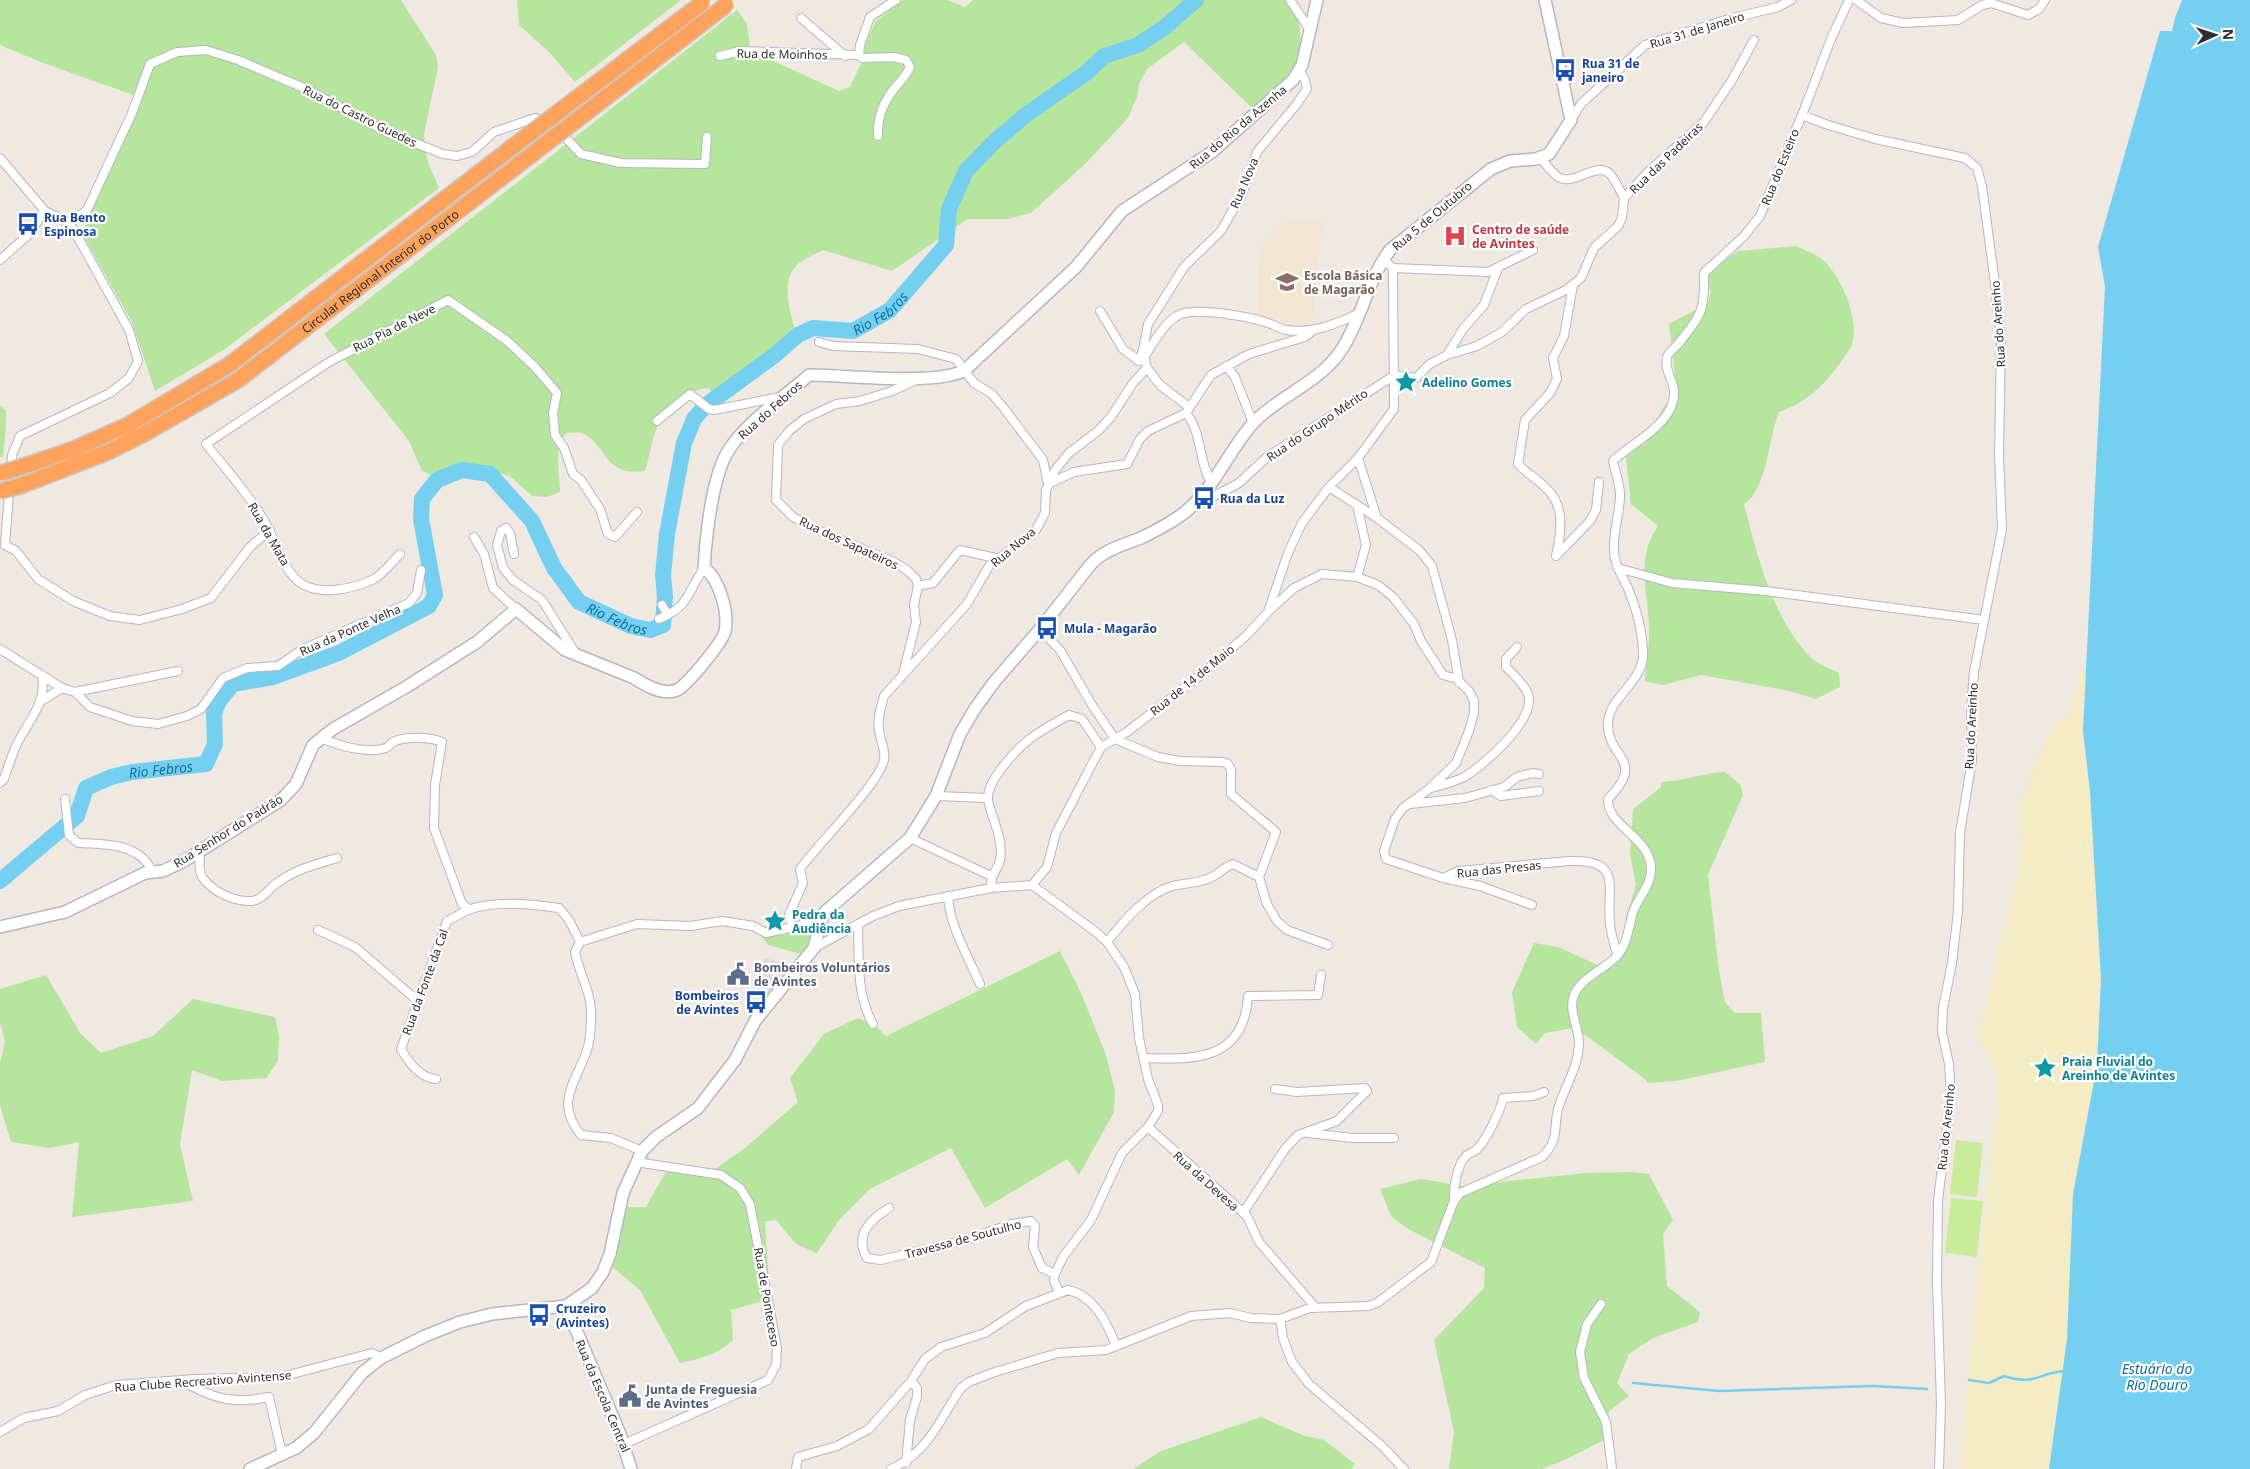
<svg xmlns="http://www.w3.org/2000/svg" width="2250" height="1469" font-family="'Noto Sans',sans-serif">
<rect width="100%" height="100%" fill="#efe9e1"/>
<path fill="#f0e6d1" d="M1288,220H1322L1312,324H1290L1258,314L1259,249Z"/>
<path fill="#b6e59e" d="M0,0H401L436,55L438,67L424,134L427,160L439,188L222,351L155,391L132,322L83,235L87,217L138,108L136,96L43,63L0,45Z
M517,0H681L575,82L549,52L519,25Z
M903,0H947L965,7L973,0H1293C1312,61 1295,70 1252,108L1184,42L1147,69L1139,84L1137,97L1128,118L1086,163L1031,213L1007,219H968L892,271L823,250C814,255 802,259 796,266C779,285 792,316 797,338L717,406L709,388C691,388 670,406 660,422C652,435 650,456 645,471C603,477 607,444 582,433C577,432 571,433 566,433C553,448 560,474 560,492L547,497L532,496L510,476L465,467L438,478L422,471L409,441L324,334L737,10L747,24L750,47L767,58L839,91L850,87L861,64L867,40L876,21Z
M1796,246C1804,250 1816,254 1823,260C1841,276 1860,320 1852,344C1851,348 1847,353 1844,357C1828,382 1807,403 1779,412C1769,435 1767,491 1744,504C1757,555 1774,625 1815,661C1822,666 1832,669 1839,673L1840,687L1816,699L1789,691L1701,675L1663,685L1645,681C1646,662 1650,642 1649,623C1647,588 1636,558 1658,526L1631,504L1625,450L1645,444L1662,409L1677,393L1669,324L1708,303L1711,291L1706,276L1707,272L1738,251Z
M0,405L6,410V427L3,457H0Z
M1725,772L1740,784L1743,795L1708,875L1719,971L1725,1002L1735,1013H1761L1765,1062L1676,1081L1647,1083L1646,1080L1588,1037L1573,1028L1545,1033L1536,1044L1517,1027L1512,992L1534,943L1558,947L1606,969L1626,952V917L1636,885L1630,854L1633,809L1661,787V782C1683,781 1703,773 1725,772Z
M810,927L813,932L805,953L801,954L768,945L759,933Z
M1060,951L1081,993L1106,1055L1115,1091L1114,1112L1079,1175L1067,1159L985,1208L951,1148L870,1189L839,1220L817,1253L796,1244L776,1220L765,1221L770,1299L731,1310L733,1340C719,1354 699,1359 680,1363L640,1290L611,1266L623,1207H646L668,1168L715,1169L745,1148L798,1102L790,1078L824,1034L858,1018L875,1025L886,1036Z
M46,975L81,1034L101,1053L153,1036L193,999L275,1017L279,1036L278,1061L266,1078L222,1081L192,1070L180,1144L193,1201L72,1217L79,1142L49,1148L11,1142L0,1105V1063L5,1042L0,1022V989Z
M1631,1172L1649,1174L1673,1220L1663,1234L1667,1286L1700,1312L1698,1322L1653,1338L1629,1354L1617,1383L1629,1396L1609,1411L1606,1439L1567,1459L1542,1469H1449L1454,1432L1434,1340L1484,1288L1485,1268L1408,1229L1391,1216L1380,1189L1421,1179L1463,1186L1586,1173Z
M1261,1417L1305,1436L1324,1440L1355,1464L1351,1469H1133L1161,1451Z"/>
<path fill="#f3ecc5" d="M2086,672L2083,731L2090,791L2101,979L2097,1065L2073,1194L2067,1339L2049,1469H1961L1966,1394L1997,1100L1995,1071L1977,1033L1983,1019L2022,855V842L2018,815L2020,803L2042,748L2057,719H2069L2078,673Z"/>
<path fill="#c9ec9a" d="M1956,1140L1983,1143L1977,1197L1950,1194Z
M1951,1198L1983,1201L1977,1257L1945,1253Z"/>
<path fill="#dfdcd8" d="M764,958L799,966L776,995L756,990Z"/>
<path fill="#75cff0" d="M2182,0H2250V1469H2049L2067,1339L2073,1194L2097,1065L2101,979L2090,791L2083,731L2105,286L2098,247L2160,31H2172L2175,18Z"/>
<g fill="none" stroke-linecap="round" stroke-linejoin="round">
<path stroke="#75cff0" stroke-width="2.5" d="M1969,1380L1989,1383L2004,1376C2037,1387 2040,1371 2067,1371
M1633,1383L1719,1391L1873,1386L1927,1389"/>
<path stroke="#75cff0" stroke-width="16" id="s1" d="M0,881L77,816L86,788L111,777L132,772L206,764L215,744L214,713L219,701L233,684L273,677L339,653L429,606L435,595L421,519L422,499L437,480L462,470L490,474L532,521L554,568L579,602L631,626L650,630L663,625L665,597L663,575L667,534L684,443L694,419L705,406L775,355L798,335L813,328L853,331L890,310L946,245L949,209L966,171L994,142L1027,114L1086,73L1104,56L1138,45L1165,27L1196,0"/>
<defs>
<path id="street" d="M1290,0L1310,30
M1856,0L1881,18L1903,23L1958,20L1982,5L1991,3L2028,15L2039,9L2045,0
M801,18L845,56
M720,56L740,51L859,55
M1802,115L1828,125L1875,139L1965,158L1977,168L1982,186L1995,284L2001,340L1999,455L2002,529L1974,672L1971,708L1972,760L1960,833L1958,911L1952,963L1943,1008L1942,1032L1949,1064L1951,1095L1938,1200L1937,1282L1941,1404L1939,1469
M1571,120L1581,104L1645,45L1732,18L1778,7L1791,0
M878,136C877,119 883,103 893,90C899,82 906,77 910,67L906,60L894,57L862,58L859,55L860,45L870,17L896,0
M0,158L45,211L70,223L129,330L138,361L129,378L110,393L20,436L12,455L5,545
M1541,158C1546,164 1552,174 1560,178C1575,185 1597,161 1610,174C1616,181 1620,191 1624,198
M1624,198L1648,172L1704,122L1732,80L1754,40
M70,223L87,210L132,113L150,64L177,52L206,50L238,60L304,88L389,133L443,154L457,156L472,152L494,132L535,118L554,125L581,154L621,163L705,164L707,137
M0,260L28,235L45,211
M1393,268L1488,272L1533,250
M1100,311L1123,349L1139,361L1143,350
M819,342L833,346L918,349L956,359L974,383L992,394L1003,407L1043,460L1048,484
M1447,355L1463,329L1484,305L1498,268
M1144,357C1154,343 1164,321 1181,314C1199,308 1246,316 1265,322C1272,324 1279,328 1286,330C1313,334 1336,324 1360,313
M1226,366L1235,377L1253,423
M1395,375L1416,378L1430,364L1447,355L1477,346L1502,332L1526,309L1566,290L1581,278L1594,248L1618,226L1622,218L1624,198
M1189,407L1160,385L1147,368L1143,350L1148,324L1184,267L1221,231L1241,196L1257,152L1296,105L1307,89L1305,80L1299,70
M1186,413C1203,434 1198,462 1212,484
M657,421L690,394L709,409L714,410L780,397
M1358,458L1377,518
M1048,484L1074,472L1127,464L1140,439L1148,431L1186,413L1211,375L1249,354L1305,337L1315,329
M1329,487L1377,518L1419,550L1432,566L1452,640L1459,682
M1197,505L1239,483L1267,457L1395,375
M1357,505L1366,545L1357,577
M474,537L484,554L493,588L516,609
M5,545L16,551L38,579L73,601L110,616L140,620L182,609L211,598L250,547L270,530
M400,554C392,562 383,575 372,580C352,589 317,597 298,581C280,565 275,537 262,517C246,491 225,468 206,444L329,362L448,300L506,340L535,367L557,393L553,413L555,435L564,448L573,474L581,480L600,509L608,534L615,537L637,512
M514,554L510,533L506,528L501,531L497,545L503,568L513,580L542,600L576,654
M1556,556C1561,533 1566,505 1545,487C1536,478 1526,473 1518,464L1525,420L1550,393L1557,379L1553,358L1564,336L1573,285
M1556,556L1590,521L1596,510L1599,482
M1618,568L1672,583L1766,591L1984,620
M918,586L933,583L960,550L1000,559
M662,605L668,615
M1270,610L1294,588L1322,574L1357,577L1378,585L1393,597L1414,624L1421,641L1443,675L1457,679L1469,691L1474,701V713L1469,731L1456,763L1429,789L1403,808L1395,819L1384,851L1386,859L1443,878L1480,886L1532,905
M659,619C691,605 686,594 704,568
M1040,629L1060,650L1092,705L1115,739L1158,757L1180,761L1223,762L1228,764L1231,770V794L1276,832L1259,877L1267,904L1277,921L1287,930L1328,945
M0,649L62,688L75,692L178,671
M903,674L916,622L914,605L918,586L916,579L907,570L892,561L817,530L793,517L776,500L778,445L789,431L804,419L836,404L860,401L892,391L916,380
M75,692L90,707L132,721L158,724L187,716L201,709L223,678L247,668L278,666L303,649L409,603L417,593L421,570
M41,701L62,688
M323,739C340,746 368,754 386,748C389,747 391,742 395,741C408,736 430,737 442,742L435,785L434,828L462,904L469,909
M0,783L4,779C8,767 12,754 18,742C30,719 47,702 42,675
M1431,788C1443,785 1454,782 1464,777C1483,766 1537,719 1528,694C1524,684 1514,675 1506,667V659L1517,647
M1491,790L1501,796L1539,791
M936,796L988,798
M65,799L69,835L78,843C105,844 139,843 152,871
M1410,804L1465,798L1504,787L1517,777L1532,773L1539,774
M910,838L991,876
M200,851C200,859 198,870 202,877C213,892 234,902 252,901C263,900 269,888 277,883C294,870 316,864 337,858
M1443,878L1458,871L1570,861C1624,859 1606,888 1610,924C1611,935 1615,945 1617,955
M1032,885L1096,932L1107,942L1124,967L1135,994L1139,1038L1148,1079L1158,1105V1111L1148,1127L1122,1153L1091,1220L1063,1257L1055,1274L1054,1280L1059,1293
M991,888C991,871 998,871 1000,860C1004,840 992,819 988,800C987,790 993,780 999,772C1020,742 1038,732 1069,715L1082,719L1101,747
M948,896C950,927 968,956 980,984
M858,924C859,957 856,995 873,1024
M792,927L789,915L803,883L800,869C818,844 879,784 884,760C886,749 880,741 879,730C877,719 881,707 884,696L967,604L989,566L1036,530L1045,513L1046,490L1055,470L1069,453L1099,430L1111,417L1133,383L1147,368
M318,930L355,947L419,1002
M580,942L575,952C579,974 592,993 591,1015C591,1027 590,1043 586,1053C574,1085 555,1104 581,1135L611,1138L642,1151
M580,942L637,924L690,926L722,921L753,926L766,933L821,921
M1107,942C1123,922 1146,894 1172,886C1184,883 1199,883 1210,878C1219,874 1224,867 1233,864L1259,877
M814,948L873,916L899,906L991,888L1032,885L1047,867L1056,833L1101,747L1127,732L1202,674L1247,635L1268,612L1288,553L1302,523L1329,487L1358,458L1394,409L1393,268L1384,260
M1145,1058C1196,1060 1244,1060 1248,996L1318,995L1321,975
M436,1079C420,1078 409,1063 401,1049L447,921C454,918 461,913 468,910C493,900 533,904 559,908L569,920L580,942
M1148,1127L1247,1216L1259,1242L1316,1308
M1308,1133L1353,1138H1394
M1454,1201C1453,1189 1457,1165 1466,1156C1468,1153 1473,1153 1476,1150C1485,1143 1501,1110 1503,1098L1533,1096L1544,1092
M889,1208C870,1220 854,1235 867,1258L881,1260L969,1239L1011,1224L1031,1221L1035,1226L1033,1247L1042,1268L1055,1274
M1243,1213L1285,1149L1298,1135L1337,1121L1367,1091L1365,1088L1297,1092L1275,1089
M1601,1304L1587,1324L1580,1352L1584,1378L1606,1422L1612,1469
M1280,1319L1283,1338L1292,1362L1309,1384L1381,1445L1404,1469
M180,1380C213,1398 231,1405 269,1397L282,1454
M0,1432L24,1418L58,1411L85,1395L116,1385L195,1379L281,1377L372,1353L381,1358
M624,1444L768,1380L776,1365L777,1348L750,1204L740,1188L721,1175L636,1162
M906,1463L910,1420L917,1397V1388L911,1381
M796,1469L798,1457L837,1446L869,1429L911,1381L925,1359L941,1347L985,1333L1026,1306L1068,1290C1094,1296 1107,1322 1116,1346
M891,1469C930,1451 939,1420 961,1388L969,1382L992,1373L1058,1353L1106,1350L1191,1316L1230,1313L1251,1318L1280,1319L1310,1308L1368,1306L1377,1303L1431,1262L1454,1201L1460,1193L1542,1157C1560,1139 1553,1129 1558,1109C1565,1086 1578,1068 1579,1044C1579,1028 1568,1010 1574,995C1581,978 1603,970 1616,957C1628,944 1628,929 1633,912C1638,897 1650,888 1651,871C1653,838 1606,826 1608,799C1648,758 1606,759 1608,722C1610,697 1642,682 1643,656C1643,633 1636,607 1627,586C1621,574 1614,564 1614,550C1613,533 1619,515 1620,498C1621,486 1615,472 1613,461C1632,442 1676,424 1674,391C1673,380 1664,369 1667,357C1668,352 1676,347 1679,343C1702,314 1705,310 1704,273L1744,236L1760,216L1806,105L1831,39L1849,0"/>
<path id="secondary" d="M0,927L65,912L145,873L163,871L184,861L281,800L296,784L313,745L333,729L406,687L477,642L516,609L565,650L634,678C645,685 663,696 677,690C687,685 723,642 725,631C729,613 719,578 704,568C706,537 712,474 730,448C749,420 783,398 809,375C844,375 938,386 965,370L1076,267L1122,211L1212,152L1293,80L1302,65L1317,0
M566,1306L620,1434L631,1469
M250,1469L296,1448L314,1433L362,1373L381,1358L425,1336L460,1322L492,1314L566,1306L592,1288L603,1272L610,1254L623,1193L642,1151L656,1137L698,1108L735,1060L755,1021L814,948L821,921L825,912L910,838L936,796L960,734L976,707L995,681L1040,629L1091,564C1104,550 1123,545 1141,538C1157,530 1179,519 1192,506C1218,481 1231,447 1255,421C1282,394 1321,382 1342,349C1362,318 1368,279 1390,250L1491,169L1510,161L1536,159L1549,154L1571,120L1545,0"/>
<g id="highway">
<path d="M21,467L74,449L128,425L229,365L515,145"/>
<path id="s2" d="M20,486L108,452L144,434L238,380L535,152"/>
</g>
</defs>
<use href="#street" stroke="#b4b7c1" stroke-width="10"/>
<use href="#secondary" stroke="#b4b7c1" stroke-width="14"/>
<use href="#highway" stroke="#c9c9c9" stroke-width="18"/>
<use href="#street" stroke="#fff" stroke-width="8"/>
<use href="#secondary" stroke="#fff" stroke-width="11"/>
<use href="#highway" stroke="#ffa35c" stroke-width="15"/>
<defs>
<path id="highway-bridge" d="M515,145L702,3
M535,152L726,5
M1,473L21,467
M0,491L20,486"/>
</defs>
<use href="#highway-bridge" stroke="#c9c9c9" stroke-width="18" stroke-linecap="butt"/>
<use href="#highway-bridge" stroke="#ffa35c" stroke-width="15"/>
</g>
<defs>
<symbol id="bus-bare" viewBox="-9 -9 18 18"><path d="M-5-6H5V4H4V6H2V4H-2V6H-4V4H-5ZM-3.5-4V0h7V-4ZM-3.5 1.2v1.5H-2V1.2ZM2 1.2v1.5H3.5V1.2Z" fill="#1a4fb4" stroke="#fff" stroke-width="2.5" paint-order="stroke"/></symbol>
<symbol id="hospital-bare" viewBox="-9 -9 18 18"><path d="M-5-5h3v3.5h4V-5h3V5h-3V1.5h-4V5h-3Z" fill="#e0444e" stroke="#fff" stroke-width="2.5" paint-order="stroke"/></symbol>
<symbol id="school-bare" viewBox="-9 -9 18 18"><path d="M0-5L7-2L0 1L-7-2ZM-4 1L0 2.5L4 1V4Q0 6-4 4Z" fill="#8d6e63" stroke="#fff" stroke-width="2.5" paint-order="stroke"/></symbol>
<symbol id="sight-bare" viewBox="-9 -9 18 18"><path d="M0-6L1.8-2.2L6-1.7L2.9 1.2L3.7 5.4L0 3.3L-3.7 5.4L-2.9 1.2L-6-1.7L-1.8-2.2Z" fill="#0f9aa8" stroke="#fff" stroke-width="2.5" paint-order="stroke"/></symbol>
<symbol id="civic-bare" viewBox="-9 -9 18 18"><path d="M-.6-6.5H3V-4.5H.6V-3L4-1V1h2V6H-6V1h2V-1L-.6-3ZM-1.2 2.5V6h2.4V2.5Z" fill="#5c6f8a" stroke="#fff" stroke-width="2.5" paint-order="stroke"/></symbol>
</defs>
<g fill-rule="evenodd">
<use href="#bus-bare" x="1549" y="54" width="32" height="32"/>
<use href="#bus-bare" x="12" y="208" width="32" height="32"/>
<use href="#hospital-bare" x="1439" y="220" width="32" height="32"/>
<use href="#school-bare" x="1271" y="266" width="32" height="32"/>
<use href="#sight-bare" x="1390" y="366" width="32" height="32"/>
<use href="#bus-bare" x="1188" y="482" width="32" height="32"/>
<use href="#bus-bare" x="1031" y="612" width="32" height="32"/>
<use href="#sight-bare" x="759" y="905" width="32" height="32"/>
<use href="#civic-bare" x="722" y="958" width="32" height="32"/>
<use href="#bus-bare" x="740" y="986" width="32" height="32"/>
<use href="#sight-bare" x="2029" y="1052" width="32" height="32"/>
<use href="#bus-bare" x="523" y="1299" width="32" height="32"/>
<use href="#civic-bare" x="614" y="1380" width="32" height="32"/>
</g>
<g text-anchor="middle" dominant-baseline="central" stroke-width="4.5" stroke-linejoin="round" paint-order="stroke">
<g font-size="12" fill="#2e2e2e" stroke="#fff">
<text transform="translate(1697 30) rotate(-17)">Rua 31 de Janeiro</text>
<text transform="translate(782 54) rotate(1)">Rua de Moinhos</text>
<text transform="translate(360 116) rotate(26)">Rua do Castro Guedes</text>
<text transform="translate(1238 127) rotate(-40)">Rua do Rio da Azenha</text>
<text transform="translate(1666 158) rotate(-44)">Rua das Padeiras</text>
<text transform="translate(1780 167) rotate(-68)">Rua do Esteiro</text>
<text transform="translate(1244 183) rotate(-67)">Rua Nova</text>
<text transform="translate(1432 216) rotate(-40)">Rua 5 de Outubro</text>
<text stroke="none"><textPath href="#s2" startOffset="422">Circular Regional Interior do Porto</textPath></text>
<text transform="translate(1998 324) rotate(-94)">Rua do Areinho</text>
<text transform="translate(394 328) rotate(-27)">Rua Pia de Neve</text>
<text transform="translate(770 410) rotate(-42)">Rua do Febros</text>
<text transform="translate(1317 425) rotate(-34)">Rua do Grupo Mérito</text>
<text transform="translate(269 534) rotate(60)">Rua da Mata</text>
<text transform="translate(849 543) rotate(25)">Rua dos Sapateiros</text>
<text transform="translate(1013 547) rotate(-40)">Rua Nova</text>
<text transform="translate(350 630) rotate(-24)">Rua da Ponte Velha</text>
<text transform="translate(1192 680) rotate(-39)">Rua de 14 de Maio</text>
<text transform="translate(1971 726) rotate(-87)">Rua do Areinho</text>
<text transform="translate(228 831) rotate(-32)">Rua Senhor do Padrão</text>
<text transform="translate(1499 869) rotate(-6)">Rua das Presas</text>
<text transform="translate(425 982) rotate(-70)">Rua da Fonte da Cal</text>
<text transform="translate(1946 1127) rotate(-84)">Rua do Areinho</text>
<text transform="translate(1206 1181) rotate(42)">Rua da Devesa</text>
<text transform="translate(963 1239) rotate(-15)">Travessa de Soutulho</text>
<text transform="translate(767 1297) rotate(80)">Rua de Ponteceso</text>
<text transform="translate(203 1381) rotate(-4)">Rua Clube Recreativo Avintense</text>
<text transform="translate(603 1396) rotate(67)">Rua da Escola Central</text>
</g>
<g font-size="12" font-weight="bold" fill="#164399" stroke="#fff" text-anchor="start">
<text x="1582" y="63">Rua 31 de<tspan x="1582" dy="14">janeiro</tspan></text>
<text x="44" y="217">Rua Bento<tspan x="44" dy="14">Espinosa</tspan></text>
<text x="1220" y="498">Rua da Luz</text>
<text x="1064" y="628">Mula - Magarão</text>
<text x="739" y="995" text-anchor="end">Bombeiros<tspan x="739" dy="14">de Avintes</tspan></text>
<text x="556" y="1308">Cruzeiro<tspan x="556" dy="14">(Avintes)</tspan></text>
</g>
<g font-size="12" font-weight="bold" fill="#be3a42" stroke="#fff" text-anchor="start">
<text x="1472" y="229">Centro de saúde<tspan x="1472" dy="14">de Avintes</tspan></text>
</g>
<g font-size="12" font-weight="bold" fill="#785e54" stroke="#fff" text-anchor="start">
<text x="1304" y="275">Escola Básica<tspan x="1304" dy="14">de Magarão</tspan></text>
</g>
<g font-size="12" font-weight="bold" fill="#0d838f" stroke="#fff" text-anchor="start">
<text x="1422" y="382">Adelino Gomes</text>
<text x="792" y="914">Pedra da<tspan x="792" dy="14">Audiência</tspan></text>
<text x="2062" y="1061">Praia Fluvial do<tspan x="2062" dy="14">Areinho de Avintes</tspan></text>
</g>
<g font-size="12" font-weight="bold" fill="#4e5e75" stroke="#fff" text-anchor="start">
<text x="754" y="967">Bombeiros Voluntários<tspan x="754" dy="14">de Avintes</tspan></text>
<text x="646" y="1389">Junta de Freguesia<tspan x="646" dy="14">de Avintes</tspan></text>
</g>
<g font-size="14" font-style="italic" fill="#0d6fa3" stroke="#fff">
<text stroke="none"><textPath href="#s1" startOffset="1424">Rio Febros</textPath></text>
<text stroke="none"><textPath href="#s1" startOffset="942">Rio Febros</textPath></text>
<text stroke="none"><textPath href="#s1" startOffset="208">Rio Febros</textPath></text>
<text x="2157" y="1368">Estuário do<tspan x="2157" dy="16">Rio Douro</tspan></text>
</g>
</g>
<g transform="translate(2215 35) rotate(87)" stroke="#ffffff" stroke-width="4" paint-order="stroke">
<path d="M0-4L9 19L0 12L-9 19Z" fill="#2e2e2e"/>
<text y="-8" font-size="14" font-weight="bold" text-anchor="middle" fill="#2e2e2e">N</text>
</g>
</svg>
